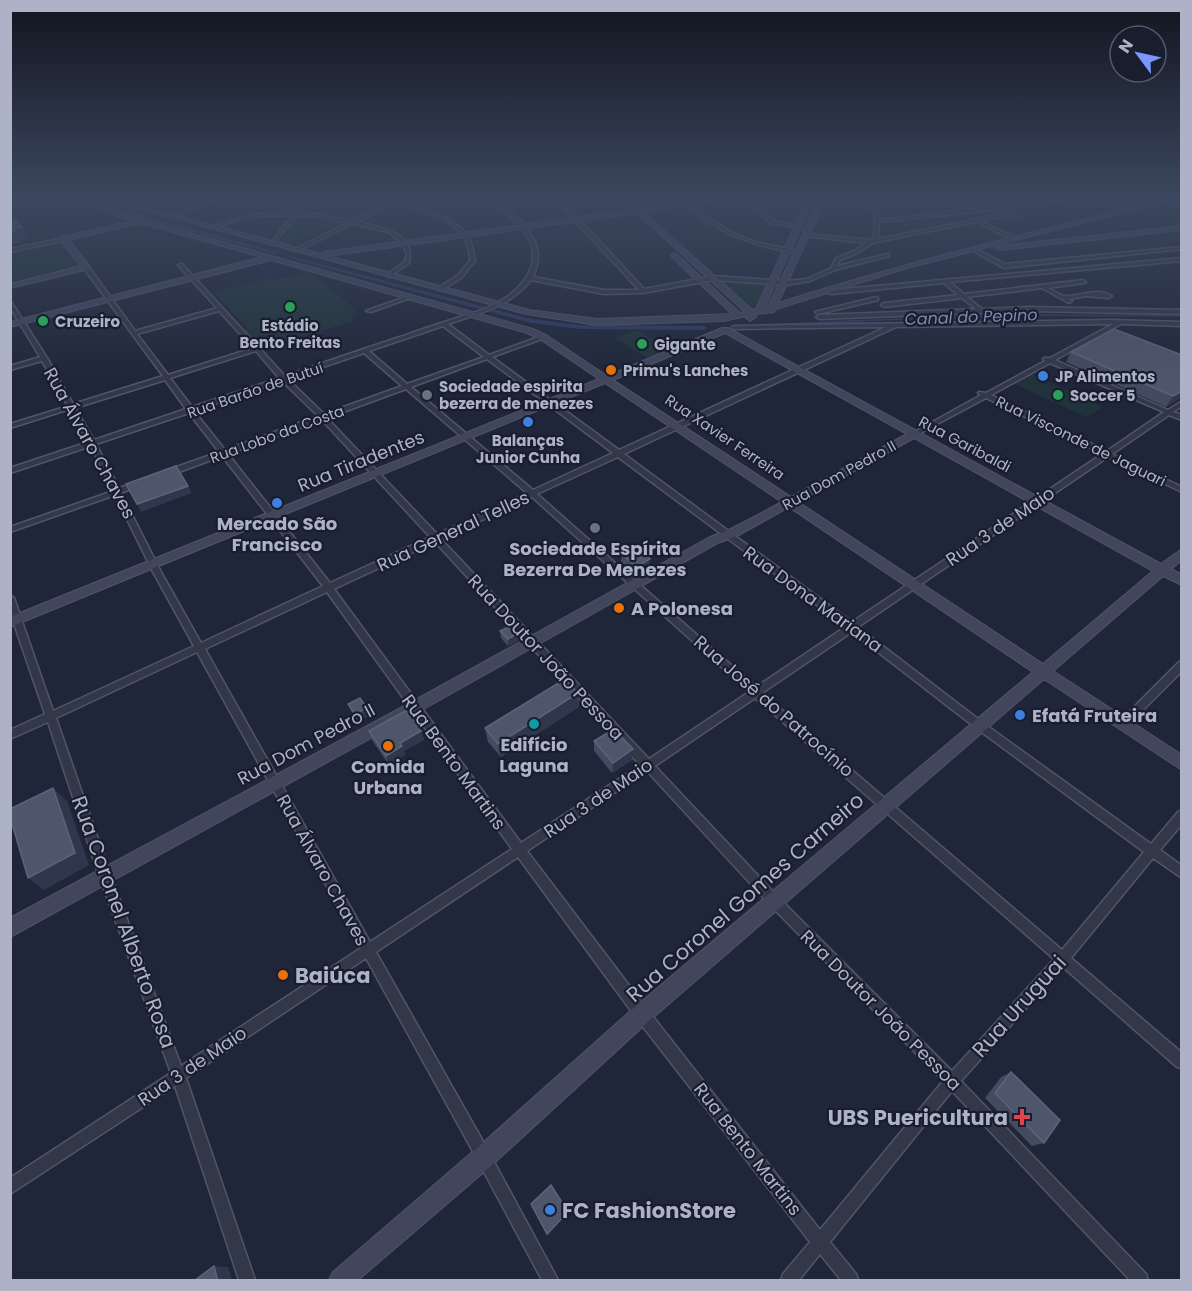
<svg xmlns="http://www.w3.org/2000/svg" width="1192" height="1291" font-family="Poppins,sans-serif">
<rect width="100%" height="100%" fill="#1f2639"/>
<path fill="#21333a" d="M297,215L322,216L341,221L291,246L278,242Z
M61,241L81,266L11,284V253Z
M306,273L315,276L357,311L351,313L355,314L351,319L353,321L283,343L281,341L256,344L243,331L248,329L214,293L270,278L273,280Z
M719,279L766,285L757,309L750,310Z
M637,330L669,349L647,358L616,338Z
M1032,374L1103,407L1086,417L1014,384Z"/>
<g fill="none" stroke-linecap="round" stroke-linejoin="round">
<path stroke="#303b5f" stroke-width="1.5" d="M826,322L1012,315L1182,316"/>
<path stroke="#303b5f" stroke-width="2" d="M761,325L864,321"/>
<path fill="#303b5f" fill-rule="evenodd" d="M90,200H96L112,207L280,253L275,254L108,209Z
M290,256L531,319L581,325L704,326L707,328L704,330L581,329L531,323L290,258Z"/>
<defs>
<path id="street" d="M150,200H156L136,208L132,207Z
M211,200H217L174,218L170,217Z
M304,200H308L298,213L321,214L352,221L387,203L377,200C401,200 448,213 464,231C472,240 473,250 475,261L461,278L442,290H438V288L457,276L470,261C470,256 469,251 468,247C459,216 418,210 392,204L357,222C379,227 416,231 409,263L389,277L387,276V274L405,262L407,254L403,245L389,232L353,224L297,251H295V249L348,223L321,216H296L273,244L271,243L292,216C272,216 253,214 234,221C227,224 219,229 212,228C239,213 263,213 294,213Z
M482,200C505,200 536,231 538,254C539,262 536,269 533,277L604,290H639L575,221L553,200H558L579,219L644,289L714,276L785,281L807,279L831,268L836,258L854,251L866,243L807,236L805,235V234L874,240L875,215L866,202L805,208L807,206L861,200H876L870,202L879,215V220L997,206L988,200C995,200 999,205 1006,205C1026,205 1047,200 1068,200L1006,208L1021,217V219H1017L1012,215L981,221L1014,237V239H1010L976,222L872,243L858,253L840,260L837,266L887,254H889V256L835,270L810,281L785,285L714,280L643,293L604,294L531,280C511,306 478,314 448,324L489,355L541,336H545V338L492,357L619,450L886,327L732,329V327L734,326L1111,320L1182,322V326L1121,324L1055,360L1168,410L1182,401V406L1173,412L1182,415V420L1169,415L1112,454L1182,487V492L1108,457L858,627L982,722L1151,844L1178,812L1182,810V824L1160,850L1182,866V878L1153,858L1071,958L1182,1053V1068L1177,1067L1063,967L961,1081L1146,1274L1148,1280H1130L952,1091L830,1242L856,1274L858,1280H841L820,1254L799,1280H781L783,1274L810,1242L637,1019L518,857L376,952L480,1136L558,1280H542L470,1146L366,958L186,1078L255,1280H239L175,1086L10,1194V1178L171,1073L99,876L48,722L10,739V730L45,714L10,612V595L14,598L53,711L194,646L153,572L115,495L10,532V527L113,491L91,446L10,473V468L88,442L70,409L10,428V424L68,406L42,361L10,370V366L40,357L10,307V300L47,358L73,404L163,376L83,267L86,265L88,266L135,331L217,308L178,265L182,264L285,376C325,362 366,348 406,335C425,328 444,322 463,316C471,313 481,311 489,307C528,289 552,254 513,219C503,211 492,206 482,200ZM1001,209L1008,213L878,239L879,222ZM219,311L253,348L168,375L137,334ZM1113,324L1050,358H1044L1043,359L1045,361L986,393L979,392L978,393L981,395L911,434V436H915L986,398L1102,454L852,622L624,454L896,327ZM443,326L484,357L407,384L369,351ZM256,351L279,378L192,407L170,378ZM364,353L402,386L324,414L288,379ZM487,359L613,453L533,490L411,387ZM1050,363L1164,412L1107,451L991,395ZM165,380L186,409L94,440L75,408ZM282,381L318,416L225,450L194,411ZM406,389L527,493L437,534L327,418ZM189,413L219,452L165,471V475H171L222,456L323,586L201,643L161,572L121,493L142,484L138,482L119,488L96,444ZM322,420L430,537L330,583L228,454ZM618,457L837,620L845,627L756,687L537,494ZM532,497L749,692L649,759L441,539ZM435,542L640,765L521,843L334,589ZM327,592L512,849L370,942L205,649ZM852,632L976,728L1144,852L1062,950L762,693ZM197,652L361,948L181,1066L111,876L56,718ZM755,698L1054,959L952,1071L779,898L655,766ZM647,771L771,906L943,1081L820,1230L647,1009L527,851Z
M681,200H686C706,216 726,232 750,240C766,246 785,246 800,253L798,254C750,244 718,235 681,200Z
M741,200H746L774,221L811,229L809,230L771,223Z
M64,238H66V240L10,252V249Z
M1182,247V249L1004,268L970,249L974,248L1005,264Z
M1182,258V261L950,282L964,294L1083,280L1086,282L1085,283L1048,288C1054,291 1061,296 1066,296C1082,296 1097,287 1112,296L1109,298L1086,296L1069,299L1072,301L1069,303L1042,288L967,297L982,309L1029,307L1182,310V314L1029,311L819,319L816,317L819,315L976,309L962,298L884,307L881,305L884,303L958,295L944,283L832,294L824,292L823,291L826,289L832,290Z
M408,296L413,297L371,312L366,311Z
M876,297L878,298V300L818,314L815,312Z
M1179,662H1182V671L1126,727L1123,728L1120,727L1118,724L1120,721Z"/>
<path id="secondary" d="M82,200H90L105,208L143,220L533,329L546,335L607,376L722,328H728L1161,564L1182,549V560L1171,569L1182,575V585L1163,576L1053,671L1182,755V770L1044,679L649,1021L492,1165L358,1280H329L333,1272L476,1149L635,1007L1033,672L789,507L739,535L718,543L420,711L10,937V918L410,703L710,537L731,529L782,502L605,383L10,627V617L599,379L540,339L527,333L271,260L10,327V322L262,257L140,223L69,240L89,265V269L10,288V284L81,266L61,241V237L133,221L101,210ZM725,333L907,434L791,497L613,380ZM914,438L1153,571L1043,664L798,502Z
M108,200H119L321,254L325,252L633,209L624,200H631L640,208L701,200H719L644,212L752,310L756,309L807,200H813L765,307L769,305L819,200H825L778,303C904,263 1032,232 1160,200H1171L907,268L776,309L774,312L756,314V317L750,321L746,318L747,316L723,321L597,325L526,314ZM637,213L745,312L740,313L675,253L671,255L672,257L732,314L597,319L529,310L328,256Z
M1182,226V230L999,250L995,248L999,246Z"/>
</defs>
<use href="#street" stroke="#505567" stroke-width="3"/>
<use href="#secondary" stroke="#505567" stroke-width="2"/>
<use href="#street" fill="#333849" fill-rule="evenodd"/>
<use href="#secondary" fill="#41465c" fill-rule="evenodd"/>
</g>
<path fill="#434b61" d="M1071,352L1182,355V397L1166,407L1066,362Z
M622,554L649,566L635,574L621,562Z
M500,631L517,634L518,641L508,646L501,638Z
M578,693L579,707L501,757L488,742L485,728Z
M348,704L367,708L370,715L358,721L351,711Z
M369,731H421L424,740L404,751L405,755L389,765L372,740Z
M594,741L632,760L612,773L594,751Z
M1011,1072L1044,1143L1032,1146L985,1098L1001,1077Z"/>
<path fill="#30374c" d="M22,227L29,239L20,241L21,243L10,246V232L12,229Z
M1182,391V397L1166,407L1173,396Z
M188,486L192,493L141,512L137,504Z
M650,559L649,566L635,574L636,567Z
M517,634L518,641L508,646V639Z
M578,693L579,707L501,757L498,744Z
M367,708L370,715L358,721L355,714Z
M421,731L424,740L404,751L405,755L389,765L386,756L400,743Z
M633,749L632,760L612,773L613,763Z
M53,788L67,801L89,865L44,890L28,878Z
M568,1212V1213L548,1235L547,1234Z
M214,1266L228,1267L232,1281H218Z"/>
<path fill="#4e566c" stroke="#5d647a" stroke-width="1.5" d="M10,219H15L22,227L12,229L15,231L10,232Z
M1114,329L1182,355V391L1173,396L1071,352Z
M176,466L188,486L137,504L126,484Z
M636,547L650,559L636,567L622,554Z
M510,626L517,634L508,639L500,631Z
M565,679L578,693L498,744L485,728Z
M360,698L367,708L355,714L348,704Z
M407,710L421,731L400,743L402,746L386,756L369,731Z
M614,729L633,749L613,763L594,741Z
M53,788L75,853L28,878L10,817V809Z
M1011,1072L1060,1120L1044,1143L995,1093Z
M551,1185L568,1212L547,1234L531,1204Z
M214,1266L218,1281H194Z"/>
<linearGradient id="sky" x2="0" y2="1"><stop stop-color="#11151f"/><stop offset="0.52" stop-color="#3c475f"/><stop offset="1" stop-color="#3c475f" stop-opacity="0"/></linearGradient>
<rect width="1192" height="381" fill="url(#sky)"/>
<g fill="#2e9e5b" stroke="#181e2d" stroke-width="2">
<circle cx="290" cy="307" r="6"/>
<circle cx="43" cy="321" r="6"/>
<circle cx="642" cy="344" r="6"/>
<circle cx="1058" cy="395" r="6"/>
</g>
<g fill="#e8710a" stroke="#181e2d" stroke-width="2">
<circle cx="611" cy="370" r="6"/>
<circle cx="619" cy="608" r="6"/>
<circle cx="388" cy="746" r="6"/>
<circle cx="283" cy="975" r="6"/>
</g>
<g fill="#3f7fe0" stroke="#181e2d" stroke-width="2">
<circle cx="1043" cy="376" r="6"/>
<circle cx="528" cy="422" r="6"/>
<circle cx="277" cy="503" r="6"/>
<circle cx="1020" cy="715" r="6"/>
<circle cx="550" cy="1210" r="6"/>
</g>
<g fill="#6b7280" stroke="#181e2d" stroke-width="2">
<circle cx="427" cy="395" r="6"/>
<circle cx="595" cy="528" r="6"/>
</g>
<circle fill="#0f9aa8" stroke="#181e2d" stroke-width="2" cx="534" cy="724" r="6"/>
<path fill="#e0444e" stroke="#181e2d" stroke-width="2" d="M1019 1108h6v6h6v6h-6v6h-6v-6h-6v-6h6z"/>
<g text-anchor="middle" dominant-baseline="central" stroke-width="4.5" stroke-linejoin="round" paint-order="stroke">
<g font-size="15" font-weight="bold" fill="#adb2c6" stroke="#181e2d" text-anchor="start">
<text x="55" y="321">Cruzeiro</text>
<text x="290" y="325" text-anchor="middle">Estádio<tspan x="290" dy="17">Bento Freitas</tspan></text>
<text x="654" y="344">Gigante</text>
<text x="623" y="370">Primu's Lanches</text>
<text x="1055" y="376">JP Alimentos</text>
<text x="439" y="386">Sociedade espirita<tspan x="439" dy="17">bezerra de menezes</tspan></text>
<text x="1070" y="395">Soccer 5</text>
<text x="528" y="440" text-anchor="middle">Balanças<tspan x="528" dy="17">Junior Cunha</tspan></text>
</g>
<g font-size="15" fill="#adb2c6" stroke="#181e2d">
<text transform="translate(255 390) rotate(-19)">Rua Barão de Butuí</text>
<text transform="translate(277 434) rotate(-20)">Rua Lobo da Costa</text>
<text transform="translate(725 437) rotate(34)">Rua Xavier Ferreira</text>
<text transform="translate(1081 441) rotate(26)">Rua Visconde de Jaguari</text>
<text transform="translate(965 444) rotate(28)">Rua Garibaldi</text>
<text transform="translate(839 475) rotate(-29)">Rua Dom Pedro II</text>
</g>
<g font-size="16" font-style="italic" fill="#7b8ab4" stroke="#181e2d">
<text transform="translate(971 317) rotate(-2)">Canal do Pepino</text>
</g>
<g font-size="18" fill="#adb2c6" stroke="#181e2d">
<text transform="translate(90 443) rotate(61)">Rua Álvaro Chaves</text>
<text transform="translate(361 461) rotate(-22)">Rua Tiradentes</text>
<text transform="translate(1000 526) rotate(-34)">Rua 3 de Maio</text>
<text transform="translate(453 531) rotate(-25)">Rua General Telles</text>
<text transform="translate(813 599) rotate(36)">Rua Dona Mariana</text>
<text transform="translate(546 657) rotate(47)">Rua Doutor João Pessoa</text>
<text transform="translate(774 706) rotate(41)">Rua José do Patrocínio</text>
<text transform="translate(306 744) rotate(-28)">Rua Dom Pedro II</text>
<text transform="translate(454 762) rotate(54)">Rua Bento Martins</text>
<text transform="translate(598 798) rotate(-34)">Rua 3 de Maio</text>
<text transform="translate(323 870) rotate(61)">Rua Álvaro Chaves</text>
<text transform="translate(881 1010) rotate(45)">Rua Doutor João Pessoa</text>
<text transform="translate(192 1066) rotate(-34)">Rua 3 de Maio</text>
<text transform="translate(748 1149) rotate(52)">Rua Bento Martins</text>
</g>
<g font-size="18" font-weight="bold" fill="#adb2c6" stroke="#181e2d">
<text x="277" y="523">Mercado São<tspan x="277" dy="21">Francisco</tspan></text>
<text x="595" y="548">Sociedade Espírita<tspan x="595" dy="21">Bezerra De Menezes</tspan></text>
<text x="631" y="608" text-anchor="start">A Polonesa</text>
<text x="1032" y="715" text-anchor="start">Efatá Fruteira</text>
<text x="534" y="744">Edifício<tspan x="534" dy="21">Laguna</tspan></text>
<text x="388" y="766">Comida<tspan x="388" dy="21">Urbana</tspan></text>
</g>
<g font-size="21" fill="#adb2c6" stroke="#181e2d">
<text transform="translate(745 897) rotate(-41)">Rua Coronel Gomes Carneiro</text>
<text transform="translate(124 922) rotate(70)">Rua Coronel Alberto Rosa</text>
<text transform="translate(1019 1006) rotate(-48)">Rua Uruguai</text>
</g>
<g font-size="21" font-weight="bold" fill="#adb2c6" stroke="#181e2d" text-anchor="start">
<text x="295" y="975">Baiúca</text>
<text x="1008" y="1117" text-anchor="end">UBS Puericultura</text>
<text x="562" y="1210">FC FashionStore</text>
</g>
</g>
<rect width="1192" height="1291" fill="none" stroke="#adb2c6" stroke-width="24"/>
<g transform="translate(1138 54) rotate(303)"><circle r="28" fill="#181e2d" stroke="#54596a" stroke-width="1.5"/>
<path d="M0-4.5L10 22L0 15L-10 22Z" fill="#7b97fd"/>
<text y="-9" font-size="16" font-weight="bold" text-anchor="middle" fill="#adb2c6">N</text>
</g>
</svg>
